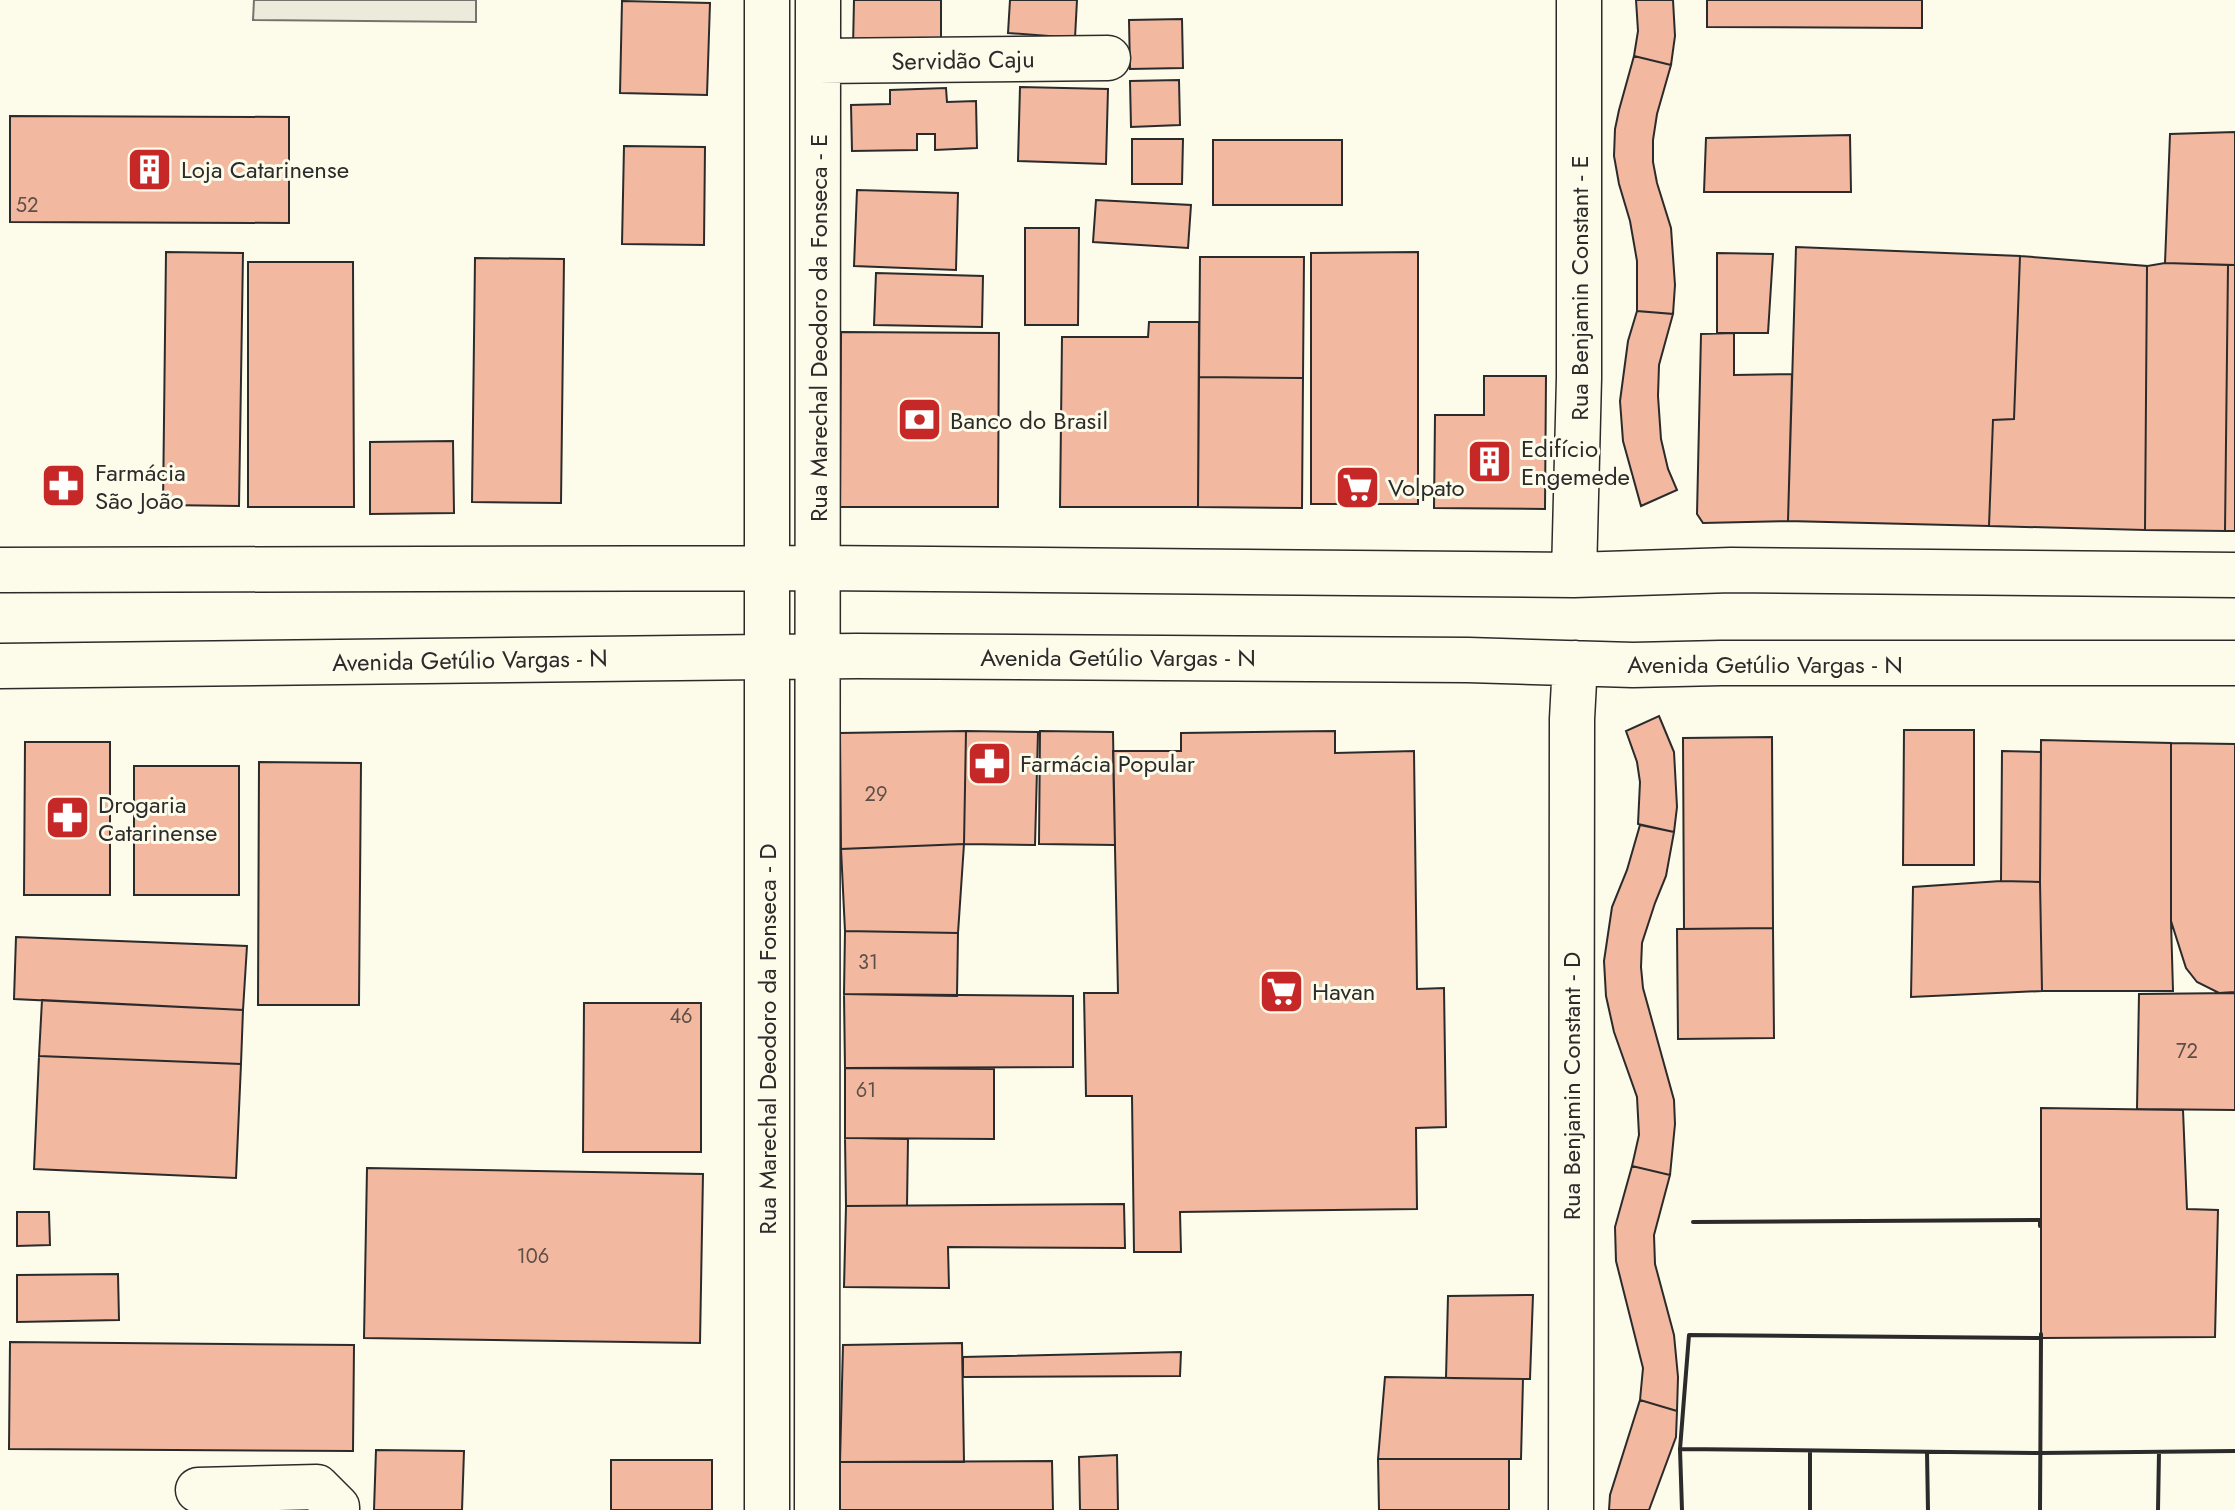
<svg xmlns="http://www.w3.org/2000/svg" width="2235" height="1510" font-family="Jost,sans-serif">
<rect width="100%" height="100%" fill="#fdfbea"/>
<path fill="#ecebdb" stroke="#74746e" stroke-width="2" d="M254,0H476V22L253,20Z"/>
<path fill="#f2b8a0" stroke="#2b2b2b" stroke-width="2" d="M854,0H941V47H853Z
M1010,0H1077L1075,38L1008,33Z
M1636,0H1673L1675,36L1671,65L1634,56L1638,31Z
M1707,0H1922V28L1707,27Z
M622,1L710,3L707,95L620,93Z
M1182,19L1183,68L1130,69L1129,20Z
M1634,56L1671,65L1657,114L1653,140V162L1657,183L1671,228L1675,285L1673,314L1637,311V261L1630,221L1619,184L1614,156L1615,129L1619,110Z
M1179,80L1180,125L1131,127L1130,81Z
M1020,87L1108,89L1106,164L1018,161Z
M946,88L947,102L976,101L977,148L935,150V134H917V150L852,151L851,105L890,104V90Z
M10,116L289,117V223L10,222Z
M2235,132V265L2165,263L2170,134Z
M1850,135L1851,192H1704L1706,138Z
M1132,139H1183L1182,184H1132Z
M1213,140H1342V205H1213Z
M624,146L705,147L704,245L622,244Z
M857,190L958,193L956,270L854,266Z
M1096,200L1191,205L1188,248L1093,242Z
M1025,228H1079L1078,325H1025Z
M1796,247L2020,256L2014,419L1993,420L1989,526L1788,521Z
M166,252L243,253L239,506L163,505Z
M1418,252V504H1311V253Z
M1717,253L1773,254L1768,333H1717Z
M2020,256L2147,266L2145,530L1989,526L1993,420L2014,419Z
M1200,257H1304L1303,378L1199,377Z
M475,258L564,259L561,503L472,502Z
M248,262H353L354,507H248Z
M2165,263L2228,265L2225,531L2145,530L2147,266Z
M2228,265H2235V531H2225Z
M876,273L983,276L982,327L874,325Z
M1637,311L1673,314L1659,365L1658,396L1661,439L1668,469L1677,490L1641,506L1623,441L1620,401L1628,341Z
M1149,322H1199L1198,507H1060L1062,337H1148Z
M841,332L999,333L998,507H840Z
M1734,333V375L1792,374L1788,521L1703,523L1697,514L1701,334Z
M1484,376H1546L1545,509L1434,508L1435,415H1484Z
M1199,377L1303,378L1302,508L1198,507Z
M453,441L454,513L370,514V442Z
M1659,716L1674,752L1677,807L1674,832L1638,824L1640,782L1637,762L1626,731Z
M1904,730H1974V865H1903Z
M966,731L1038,732L1035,845L964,844Z
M966,731L964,844L841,849L840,733Z
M1040,731L1113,732L1115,845L1039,844Z
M1335,731V753L1414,751L1417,989L1444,988L1446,1127L1416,1128L1417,1209L1180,1212L1181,1252H1134L1132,1096H1086L1084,993H1118L1113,751H1181V733Z
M1772,737L1773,928L1684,929L1683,738Z
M2041,740L2171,743V921L2173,991H2042L2040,882Z
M25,742H110V895H24Z
M2171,743L2235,744V992L2219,993L2197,982L2186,968L2171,921Z
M2002,751L2041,752L2040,882L2001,881Z
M259,762L361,763L359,1005H258Z
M134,766H239V895H134Z
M1640,825L1674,832L1666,876L1655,903L1642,943L1641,967L1643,988L1674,1100L1675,1124L1670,1175L1632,1166L1639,1135L1637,1097L1614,1032L1606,996L1604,961L1612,907L1627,870Z
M964,844L958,933L845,931L841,849Z
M2001,881L2040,882L2042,991L1911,997L1913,887Z
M1773,928L1774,1038L1678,1039L1677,929Z
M845,931L958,933L957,996L844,994Z
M16,937L247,946L243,1010L14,999Z
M2235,993V1110L2137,1109L2139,994Z
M844,994L1073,996V1067L845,1068Z
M42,1000L243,1010L241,1064L39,1056Z
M584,1003H701V1152H583Z
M39,1056L241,1064L236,1178L34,1169Z
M845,1068L994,1069V1139L845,1138Z
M2041,1108L2183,1110L2187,1209L2218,1210L2215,1337L2041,1338Z
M845,1138L908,1139L907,1206H846Z
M1632,1166L1670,1175L1654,1235L1655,1264L1674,1335L1678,1377L1677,1411L1640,1400L1643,1368L1616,1261L1615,1227Z
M367,1168L703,1174L700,1343L364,1338Z
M1124,1204L1125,1248L948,1247L949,1288L844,1287L846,1206Z
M17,1212H49L50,1245L17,1246Z
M118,1274L119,1320L17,1322V1275Z
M1533,1295L1530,1379L1446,1378L1448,1296Z
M10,1342L354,1345L353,1451L9,1449Z
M962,1343L964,1462H840L843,1345Z
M1181,1352L1180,1376L963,1377V1357Z
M1385,1377L1523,1379L1521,1459H1378Z
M1640,1400L1677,1411L1676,1437L1649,1510H1609L1610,1495Z
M376,1450L464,1451L462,1510H374Z
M1117,1455L1118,1510H1080L1079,1457Z
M1378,1459H1509V1510H1379Z
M611,1460H712V1510H611Z
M1052,1461L1053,1510H840V1462Z"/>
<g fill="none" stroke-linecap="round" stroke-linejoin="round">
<defs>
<path id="minor" d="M767,0V1510
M818,61L1108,58
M0,570L817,568L1574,575L1731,570L2235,575
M1574,575L1579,378V0
M0,666L857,656L1468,660L1633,665L1721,663H2235
M198,1490L317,1487L337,1507V1510
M817,1510L818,0
M1571,1510L1572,719L1575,663"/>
</defs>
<use href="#minor" stroke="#2b2b2b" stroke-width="47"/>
<use href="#minor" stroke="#fdfbea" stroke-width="44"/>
<path stroke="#2b2b2b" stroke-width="4" d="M1693,1222L2040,1220V1226
M1680,1449L2040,1453L2235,1451
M1810,1451V1510
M1927,1452L1928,1510
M1682,1510L1680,1449L1689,1335L2041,1338V1334
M2040,1510L2041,1338
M2158,1510L2159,1452"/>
</g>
<defs>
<symbol id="building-square" viewBox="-11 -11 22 22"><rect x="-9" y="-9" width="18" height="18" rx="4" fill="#c62828" stroke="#fdfbea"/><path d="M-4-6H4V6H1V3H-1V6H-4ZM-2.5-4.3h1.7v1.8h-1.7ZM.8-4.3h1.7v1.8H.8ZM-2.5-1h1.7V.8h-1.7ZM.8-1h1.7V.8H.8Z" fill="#fff"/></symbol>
<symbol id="bank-square" viewBox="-11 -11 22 22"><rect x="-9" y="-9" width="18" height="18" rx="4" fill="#c62828" stroke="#fdfbea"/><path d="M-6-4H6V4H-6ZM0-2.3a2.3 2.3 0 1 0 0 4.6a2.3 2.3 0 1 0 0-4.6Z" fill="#fff"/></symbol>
<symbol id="pharmacy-square" viewBox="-11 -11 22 22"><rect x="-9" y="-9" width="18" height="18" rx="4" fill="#c62828" stroke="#fdfbea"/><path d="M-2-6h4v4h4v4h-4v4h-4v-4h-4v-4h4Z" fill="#fff"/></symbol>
<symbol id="supermarket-square" viewBox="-11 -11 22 22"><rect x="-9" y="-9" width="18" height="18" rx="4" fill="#c62828" stroke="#fdfbea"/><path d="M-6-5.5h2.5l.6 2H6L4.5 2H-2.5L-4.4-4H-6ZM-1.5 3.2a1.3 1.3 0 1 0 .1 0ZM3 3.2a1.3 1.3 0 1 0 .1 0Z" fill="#fff"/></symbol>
</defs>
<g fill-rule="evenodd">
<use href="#building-square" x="124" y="144" width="51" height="51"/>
<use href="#bank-square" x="894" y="394" width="51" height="51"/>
<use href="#building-square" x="1464" y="436" width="51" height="51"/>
<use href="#pharmacy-square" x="38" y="460" width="51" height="51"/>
<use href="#supermarket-square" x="1332" y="462" width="51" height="51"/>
<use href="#pharmacy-square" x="964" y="738" width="51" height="51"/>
<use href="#pharmacy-square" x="42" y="792" width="51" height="51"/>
<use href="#supermarket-square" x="1256" y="966" width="51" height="51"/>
</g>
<g text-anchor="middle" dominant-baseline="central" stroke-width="6" stroke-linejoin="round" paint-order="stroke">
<g font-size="20" fill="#5d4e48">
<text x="27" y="205">52</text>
<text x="876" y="794">29</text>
<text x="868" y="962">31</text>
<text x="681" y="1016">46</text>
<text x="2187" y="1051">72</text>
<text x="866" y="1090">61</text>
<text x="533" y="1256">106</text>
</g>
<g font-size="24" fill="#2b2b2b" stroke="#fdfbea">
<text transform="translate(963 60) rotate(-1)">Servidão Caju</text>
<text transform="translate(1579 288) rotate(-90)">Rua Benjamin Constant - E</text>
<text transform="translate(818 328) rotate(-90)">Rua Marechal Deodoro da Fonseca - E</text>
<text x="1118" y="657">Avenida Getúlio Vargas - N</text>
<text transform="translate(470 660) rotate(-1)">Avenida Getúlio Vargas - N</text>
<text x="1765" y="664">Avenida Getúlio Vargas - N</text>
<text transform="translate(767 1039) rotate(-90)">Rua Marechal Deodoro da Fonseca - D</text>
<text transform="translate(1571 1086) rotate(-90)">Rua Benjamin Constant - D</text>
</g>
<g font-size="24" fill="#2b2b2b" stroke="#fdfbea" text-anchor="start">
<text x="181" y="169">Loja Catarinense</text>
<text x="950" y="420">Banco do Brasil</text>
<text x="1521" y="448">Edifício<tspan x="1521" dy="28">Engemede</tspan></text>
<text x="95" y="472">Farmácia<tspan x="95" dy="28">São João</tspan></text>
<text x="1388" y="487">Volpato</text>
<text x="1020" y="763">Farmácia Popular</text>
<text x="98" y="804">Drogaria<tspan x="98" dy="28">Catarinense</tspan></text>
<text x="1312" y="991">Havan</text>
</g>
</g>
</svg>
